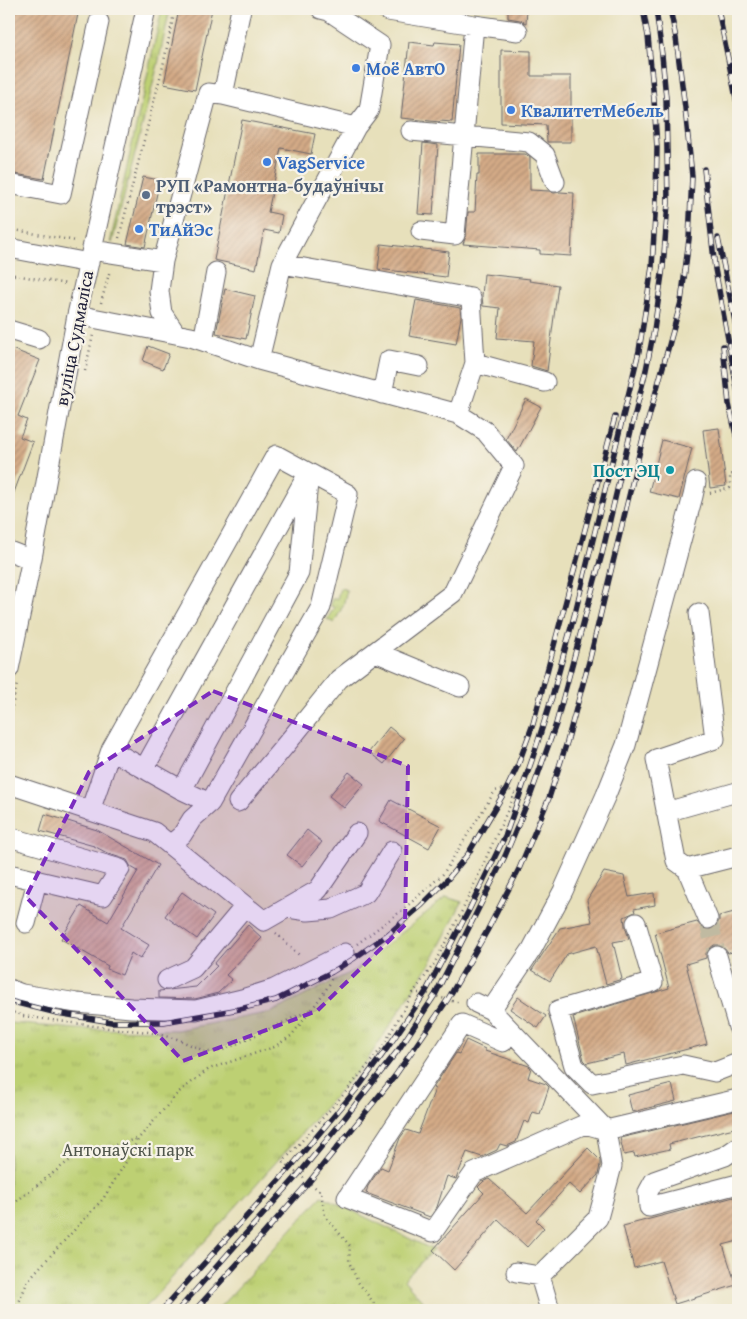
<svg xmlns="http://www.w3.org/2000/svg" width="747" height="1319" font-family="'Gentium Book Plus',serif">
<defs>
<pattern id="grass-tufts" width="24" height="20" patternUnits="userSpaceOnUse" patternTransform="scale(1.25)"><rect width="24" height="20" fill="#bdd073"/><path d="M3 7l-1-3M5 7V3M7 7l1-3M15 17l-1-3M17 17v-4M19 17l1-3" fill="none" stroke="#a2b264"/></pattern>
<pattern id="building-hatch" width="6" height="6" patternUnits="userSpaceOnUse" patternTransform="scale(1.25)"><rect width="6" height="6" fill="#d4ab87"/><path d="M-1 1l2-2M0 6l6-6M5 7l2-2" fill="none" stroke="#ac8b70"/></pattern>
</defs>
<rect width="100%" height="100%" fill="#f7f3e8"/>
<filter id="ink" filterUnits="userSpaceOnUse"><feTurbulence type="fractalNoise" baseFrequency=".02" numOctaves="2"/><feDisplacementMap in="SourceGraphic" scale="10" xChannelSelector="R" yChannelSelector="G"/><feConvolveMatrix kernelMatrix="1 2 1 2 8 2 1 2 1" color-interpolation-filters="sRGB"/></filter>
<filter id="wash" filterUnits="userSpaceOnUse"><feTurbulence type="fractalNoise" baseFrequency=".0096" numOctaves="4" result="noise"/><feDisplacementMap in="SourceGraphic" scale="20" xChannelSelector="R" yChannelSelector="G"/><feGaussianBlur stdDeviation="1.12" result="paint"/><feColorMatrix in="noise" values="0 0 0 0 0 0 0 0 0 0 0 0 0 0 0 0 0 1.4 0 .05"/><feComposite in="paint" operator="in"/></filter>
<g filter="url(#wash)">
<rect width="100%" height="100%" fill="#e7e0bb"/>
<path fill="url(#grass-tufts)" stroke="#707957" d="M162,9H170L158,64L112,243L111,239Z
M340,588L347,590L343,606L334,623L327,619L334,608L330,605L332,599H337Z
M446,897L462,902L430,964L366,1062L143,1310H9V1023L76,1029L177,1030L272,1012L357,969Z
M322,1196L433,1250L404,1280L430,1310H217Z"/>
<g id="blocks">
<path fill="url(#building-hatch)" d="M11,9H79L44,179L9,173V86L14,60L9,59V18Z
M179,9H212L195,90L164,84Z
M508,9H527L526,23L520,20L508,18Z
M409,42L434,45L435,42L459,44L452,122L440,121V122L401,118Z
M501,50L531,51V76H571V142H547L546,125L501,123Z
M242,120L315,134L311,154L281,148L268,212L282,215L279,233L264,230L256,269L214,260Z
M423,143L438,145L433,215L418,214Z
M479,154H525L530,157V190L549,191L554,193L560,192L574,193L571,256L540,254V250L463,244L466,236L468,212H475L477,175H479Z
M143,177L160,180L145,247L127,244Z
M381,244L449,252L446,277L378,269Z
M484,274L530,279L529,281L558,285L547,371L531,366L534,341L497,338L500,308L483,306L482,296Z
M225,289L255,296L246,339L216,333Z
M416,300L460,308L461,317L456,344L409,336Z
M148,346L169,354L163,369L143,361Z
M9,348L40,360L18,416L27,420L20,437L33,442L10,503Z
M526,399L541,407L517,452L506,439Z
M719,428L726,486L710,488L703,430Z
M662,440L692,448L679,499L649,492Z
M389,727L404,739L384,764L369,752Z
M349,772L364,784L344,808L329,796Z
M391,800L441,826L429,848L379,821Z
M45,814L97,830L158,865L121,928L149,945L140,959L131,953L122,975L107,969L108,966L61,939L81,906L108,922L138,871L131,867L127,860L109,854L94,846L40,831Z
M307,830L322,842L302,866L287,855Z
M604,872L624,876L629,897L654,893L655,905L634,909L635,912L624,917L625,926L629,939L613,942L622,979L606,984L596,946L567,954L550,981L532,970L560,928L592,922L587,900Z
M182,892L214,915L197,939L165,916Z
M738,911V951L728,953L724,948L719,945H714L709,949L706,953V958L686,964L707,1044L626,1065L624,1054L587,1063L584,1060L573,1017L669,988L655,933L697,922L702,928L707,930H712L717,925L719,921V916Z
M248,925L262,938L226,975L232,980L218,993L195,999L159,998V991L196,987L217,966L214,964Z
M518,997L546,1016L538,1028L510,1009Z
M466,1040L485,1049V1051L529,1066L531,1068L528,1078L546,1084L549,1087L540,1114L533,1112L529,1123L524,1121L516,1142L507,1146L500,1144L497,1150L482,1157L467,1152L456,1179L447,1176L437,1207L430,1217L366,1193L368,1186L381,1167L388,1170L400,1138L406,1130L418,1134L435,1089L433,1088L456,1053L459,1054Z
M672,1084L676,1101L632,1112L628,1095Z
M738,1110V1127L669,1144L670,1149L635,1157L634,1153L624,1155L620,1138Z
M588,1148L600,1160V1165L598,1175L580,1194L569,1184L536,1220L544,1228L527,1247L498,1220L454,1270L433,1250L484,1193L478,1187L484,1181L489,1179L527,1213Z
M738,1196V1241L723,1245L736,1285L675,1304L661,1261L634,1268L623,1226Z"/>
</g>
</g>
<g filter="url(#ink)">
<use href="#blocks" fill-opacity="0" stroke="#676468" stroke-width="1"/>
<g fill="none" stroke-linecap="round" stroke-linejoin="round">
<path stroke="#c0baa1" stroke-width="19" stroke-dasharray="19 9" stroke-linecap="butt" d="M708,919L717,956"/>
<defs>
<path id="minor" d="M321,9L329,11L380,45L369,110L356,127
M388,9V11L474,25L455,235L421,231
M474,25L518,31
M223,95L241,9
M411,131L529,142L545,155L555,182
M9,184L61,194L99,22
M9,248L89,263
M92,250L163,261
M77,315L191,337L259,360L458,414L475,363L471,298L282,264L259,360
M9,330L39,339
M176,334L162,313L159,291L163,261L208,93L223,95L356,127L282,264
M203,341L216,272
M475,363L545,382
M382,394L389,360L419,366
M9,551L22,556L32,558
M699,613L715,739L656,759L676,861L687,869L708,919
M375,652L460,687
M9,669L32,558L77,315L146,9
M144,769L305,479
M9,784L154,832L264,921L318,890L357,833
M182,790L299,573L309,473
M238,802L293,736L339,679L453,593L514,466L485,431L458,414
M90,811L111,750
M666,812L737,792
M9,837L120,869L103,896L9,874
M170,845L182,835L192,819L210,803L182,790L111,750L276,455L348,494L321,607L210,803
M687,869L738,856
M288,908L308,911L331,909L366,893L392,851
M26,923L37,881
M636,923L653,982L558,1010L574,1066L592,1084L683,1065L715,1072L738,1063
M717,956L738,1027
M167,980L193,968L245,906
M9,989L22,994L77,1003L131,1008L196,1010L242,999L274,989L345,953
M476,1003L491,1010L606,1130L612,1166L598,1218L540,1276L516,1272
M491,1010L532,949L563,891L606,795L626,745L693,496L696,482
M503,1042L462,1024L347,1198L433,1232L474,1173L585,1124L606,1130L738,1099
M738,1147L725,1156L654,1181L648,1192L649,1207L738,1184
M540,1276L550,1310"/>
</defs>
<use href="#minor" stroke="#676468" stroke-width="21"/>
<path stroke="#676468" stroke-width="2.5" stroke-dasharray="1 4" stroke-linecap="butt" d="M9,229L76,241
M119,238L163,66L175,9
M9,274L67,284
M101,303L110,270
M85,371L93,335
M710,493L730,488V475L738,472
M9,721L17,684
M276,933L301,957
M357,944L405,908L443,874L495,791L507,788L515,794L463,909L434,964L413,993L382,1048L344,1094L283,1162L321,1192L325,1216L350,1246L349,1262L358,1282L379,1310
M413,993H425L455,1002H460
M9,1011L23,1016L109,1028L149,1032L177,1039L207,1052L221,1051L313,1009
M9,1207L74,1157L139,1138
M16,1310L28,1280L103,1199L126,1162L139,1138L179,1092L209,1069L274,1047L291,1036L313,1008L325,991L330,983L331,979"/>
<use href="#minor" stroke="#fff" stroke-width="19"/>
<defs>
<path id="rail" d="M718,9L738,108
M704,169L715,269L738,393
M718,238L738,336
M723,346L729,404L738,444
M9,1001L57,1013L111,1022H164L240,1009L276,1000L332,972L353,959L387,935L421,906L447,880L468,854L507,788L518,765L533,724L615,417
M162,1310L290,1168L360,1085L388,1047L425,993L468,912L506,834L532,760L552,697L576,609L639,351L652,267L656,199L657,148L654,100L648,36L643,9
M178,1310L298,1175L340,1124L399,1049L435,995L505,856L531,794L556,724L602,554L632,426L646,370L654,330L663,267L668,203L666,98L662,55L656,9
M195,1310L237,1264L309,1182L366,1112L395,1076L448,999L487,931L519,869L549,798L567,742L590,658L642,442L681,302L689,239L692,176L685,108L676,38L670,9"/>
</defs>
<use href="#rail" stroke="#22223b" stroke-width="5.5"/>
<use href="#rail" stroke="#f7f3e8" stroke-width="4" stroke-dasharray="11" stroke-linecap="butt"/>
</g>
</g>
<path fill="#7b2cbf" fill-opacity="0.2" stroke="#7b2cbf" stroke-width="4" stroke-dasharray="10 6" stroke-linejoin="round" d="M213,691L408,766L405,925L317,1011L183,1061L26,897L89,772Z"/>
<g fill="#3f7fe0" stroke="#f7f3e8" stroke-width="2">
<circle cx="356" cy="68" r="5"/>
<circle cx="511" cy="110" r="5"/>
<circle cx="267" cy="162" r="5"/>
<circle cx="139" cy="229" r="5"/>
</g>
<circle fill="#5c6f8a" stroke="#f7f3e8" stroke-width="2" cx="146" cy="195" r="5"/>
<circle fill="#0f9aa8" stroke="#f7f3e8" stroke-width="2" cx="670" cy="470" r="5"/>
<g text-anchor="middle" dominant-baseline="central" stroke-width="4.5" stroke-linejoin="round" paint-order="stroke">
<g font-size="18" font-weight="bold" fill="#366cbe" stroke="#f7f3e8" text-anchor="start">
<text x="366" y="68">Моё АвтО</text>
<text x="521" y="110">КвалитетМебель</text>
<text x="277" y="162">VagService</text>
<text x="149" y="229">ТиАйЭс</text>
</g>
<g font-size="18" font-weight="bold" fill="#4e5e75" stroke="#f7f3e8" text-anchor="start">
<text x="156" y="185">РУП «Рамонтна-будаўнічы<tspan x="156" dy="21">трэст»</tspan></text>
</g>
<g font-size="18" fill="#22223b" stroke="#f7f3e8">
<text transform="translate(74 338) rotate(-79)">вуліца Судмаліса</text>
</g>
<g font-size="18" font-weight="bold" fill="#0d838f" stroke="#f7f3e8" text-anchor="end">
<text x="660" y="470">Пост ЭЦ</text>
</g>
<g font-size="18" fill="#50564c" stroke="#f7f3e8">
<text x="128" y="1149">Антонаўскі парк</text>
</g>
</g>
<rect width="747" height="1319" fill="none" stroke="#f7f3e8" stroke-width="30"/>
</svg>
